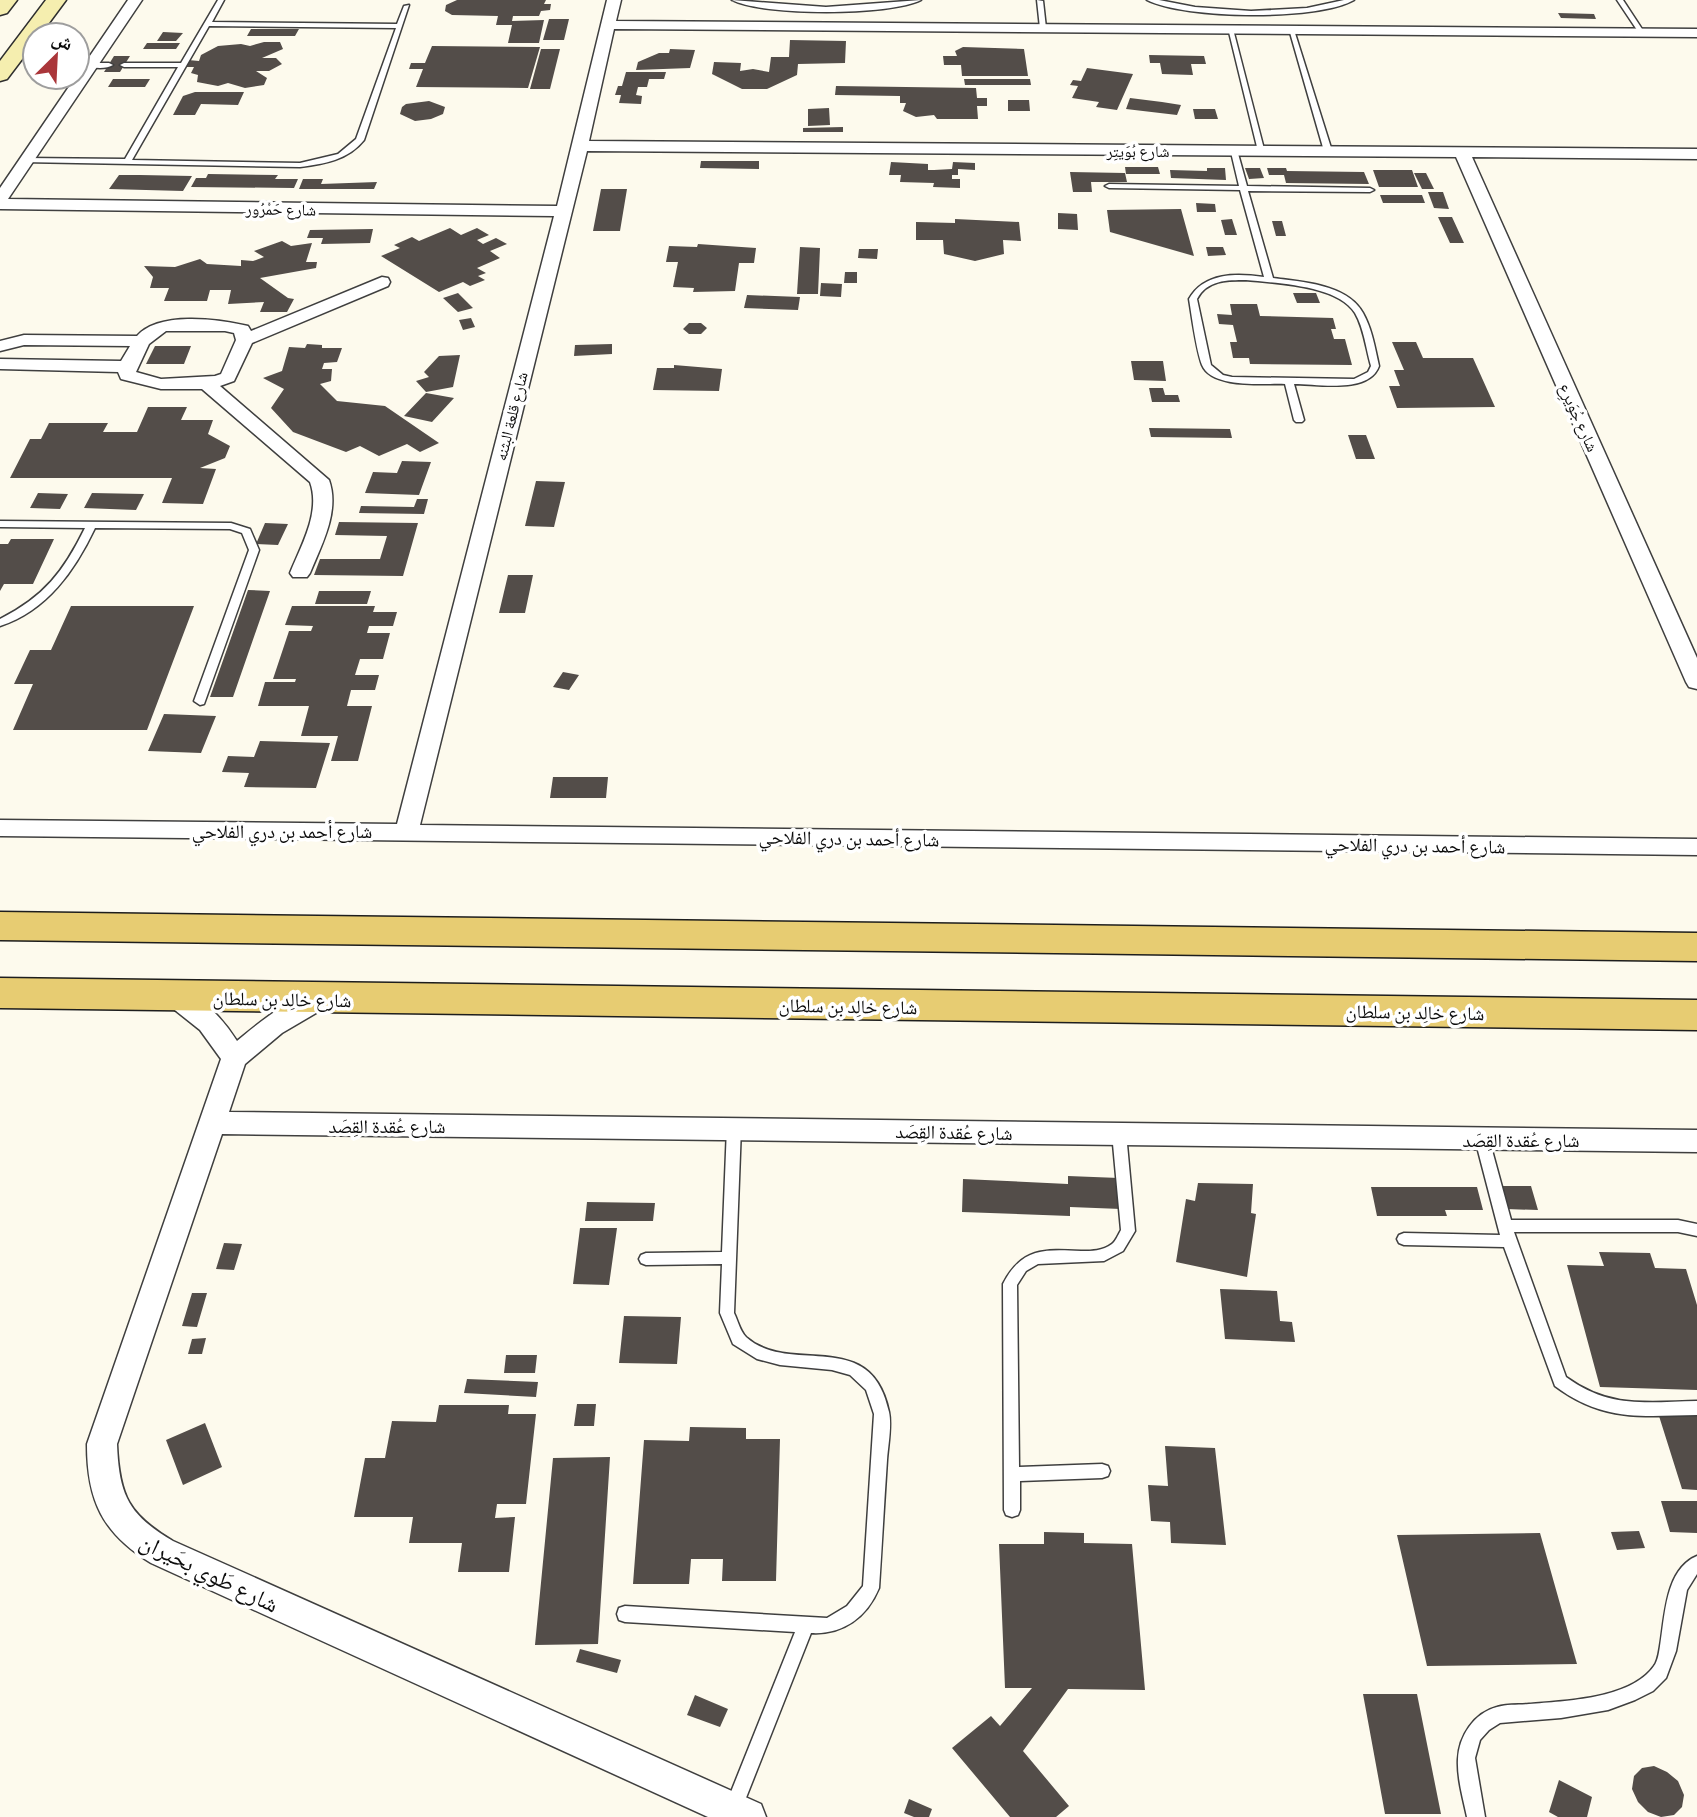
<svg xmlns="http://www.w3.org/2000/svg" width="1697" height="1817" font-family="Literata,'Noto Naskh Arabic',serif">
<rect width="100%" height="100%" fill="#fdfaed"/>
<path fill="#534d49" d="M457,0H546L544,4H551L550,10L541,11L539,16H513L512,21L544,20L539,43H508L512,25H496L498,16L452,15L445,11L446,5Z
M1558,13L1594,14L1596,19L1561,18Z
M549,19H569L564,40H543Z
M251,29H299L295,36H247Z
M163,32L183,33L176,41H157Z
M790,40L846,41L845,63L798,64L797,75L767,89H742L712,74L714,62L741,63L740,71L753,69L769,72L771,57H789Z
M264,42H280L283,49L262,58H276L282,64L269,71H256L267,78L264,85L245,88L228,83L218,86L197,82L198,75L191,73L194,67H183L188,60L199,61L201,55L218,46L241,44L250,46Z
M147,43H180L176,49H143Z
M432,46L540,47L528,88L416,87L423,69H409L411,63H425Z
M963,47L1024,49L1028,76H962L961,65H944L943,56H957L955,51Z
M541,49H560L550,89H530Z
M670,49L695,50L690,68L636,70L638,62L659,53H669Z
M1149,55L1204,56L1206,64H1191L1193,75L1162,74L1160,63H1150Z
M114,56H130L120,72H104Z
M1087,68L1133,74L1117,110L1096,107L1099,102L1072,98L1078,86L1070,85L1073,80L1081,81Z
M626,72H666L664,79H649L647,87H638L636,95L642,96L641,104L619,103L621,95H615L618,86H622Z
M113,79H150L145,87H108Z
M964,79H1030L1031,85H965Z
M836,86L976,88L977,98H987V106H977L978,119H937L934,115L916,117L903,111L906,103H900V96L835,95Z
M195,92H244L238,105L201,104L195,115H173L183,96Z
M1130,98L1162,102L1181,105L1177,115L1126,109Z
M1008,100H1029L1030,111H1008Z
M429,101L445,107L443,114L431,119L415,121L400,114L402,107L406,104Z
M829,108L830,125L808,126V109Z
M1193,109H1215L1218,119H1195Z
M843,127V132H803V128Z
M701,161H759V169L700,168Z
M891,162L928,164V170H934L952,169L953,162L975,163V170L958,169V175H952V179H960V188L933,187L934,183L900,182L901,175H889Z
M1125,167H1158L1160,174H1126Z
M1207,168H1225L1226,180L1171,178L1170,170L1207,171Z
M1245,168H1260L1264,178L1249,179Z
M1267,168H1286L1287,171L1364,172L1369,184L1286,183L1284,175H1269Z
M1373,170H1412L1418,187H1379Z
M1070,172L1125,173L1127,182H1091L1092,192H1073Z
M1414,173H1426L1434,189H1422Z
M208,174L278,175L275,179H298L294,188L191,187L196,178H206Z
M119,175H140L192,176L183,191L109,189Z
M303,179H323L321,184L377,182L374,189H299Z
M601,189H627L620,231H593Z
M1428,192H1443L1449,209L1434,208Z
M1380,195H1422L1425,203H1383Z
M1196,203L1215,204L1216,212H1197Z
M1181,209L1194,256L1110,232L1107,210Z
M1058,213L1077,214L1078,230L1058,229Z
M1438,217H1452L1464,243H1450Z
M955,219L1019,222L1021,241L1003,240L1004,254L975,261L944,254L943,240H916V222L955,223Z
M1232,219L1237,235H1225L1221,220Z
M1272,221H1282L1286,236H1276Z
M450,228L461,235L477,228L489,235L477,240L483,244L496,238L507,244L490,251L500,258L477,268L486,273L478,276L485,280L470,286L463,282L439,292L381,256L400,248L394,245L412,237L419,241Z
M373,229L370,243L321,244L323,238H307L310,230Z
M282,241L291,246L312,243L306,262H317L316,268L260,278L288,298L294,299L287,312H260L264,302L228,304L231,290H210L207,301H164L169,288H150L153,277L144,266L175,267L200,259L207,264L241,266V260L253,261L264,257L254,251Z
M698,244L756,248L754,263H739L735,291L693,292L694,288L673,287L678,262H666L669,246L697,247Z
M800,247L820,248L818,294H797Z
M1206,247H1223L1226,255L1208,256Z
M859,249H878L877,259L858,258Z
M845,272H857V283H844Z
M821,283L842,284L841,297L820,296Z
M458,293L473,308L458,312L443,298Z
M1293,293H1316L1320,303H1297Z
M747,295L800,297L798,310L744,308Z
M1230,304H1257L1260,316L1333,318L1336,329H1331L1334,339H1345L1352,365L1250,364L1249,358H1233L1230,342H1237L1233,325L1219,324L1217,314L1232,315Z
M471,318L475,327L463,330L459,320Z
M689,323H701L707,328L701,334H689L683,329Z
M1392,342H1416L1423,358H1473L1495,407L1397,408L1389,386H1400L1394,370H1404Z
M307,344L322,345V348H342L337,362L324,363L322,369H332L331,381L320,384L337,401L385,406L439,443L420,452L407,444L379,456L360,446L346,452L293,432L271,408L284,389L263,378L282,371L289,347L305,348Z
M612,344V354L574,356L575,345Z
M155,346H191L184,364H146Z
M460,355L453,387L426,392L416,381L429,377L424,372L439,356Z
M1131,361H1163L1166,381L1134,380Z
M674,365L722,369L719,391L653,390L657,368H674Z
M1149,388H1163L1165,395H1178L1180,402H1152Z
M426,393L454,398L432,422L404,416Z
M148,407H187L181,420H213L208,434L230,446L225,458L200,468L216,469L203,504L162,503L172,478H10L30,439H41L49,423H108L103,432H137Z
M1149,428L1230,429L1232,438L1151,437Z
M1348,435H1366L1375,459H1356Z
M402,461L431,462L419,495L365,493L373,472L397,473Z
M536,481L565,482L554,527L525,526Z
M38,493L68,494L60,509L30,508Z
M92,493L144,494L136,510L84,508Z
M417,499H428L424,514L359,513L361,506L414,507Z
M339,522L418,523L403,576L314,575L320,559H380L387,536L335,535Z
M265,523L288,524L278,545L256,544Z
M11,539H54L33,584H4L0,591V544H8Z
M508,575H533L525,613H499Z
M248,590L270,591L233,697H210Z
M319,591H371L367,604H315Z
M71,606H194L147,730H13L33,684H14L30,650H51Z
M292,606H375L373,612H397L393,626H369L367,633H390L383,659H360L355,675H379L375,690H351L347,706H372L358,761H331L338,736H301L309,706H258L265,682H295L296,679H273L289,631H311L313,626L285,625Z
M563,672L579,675L569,690L553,687Z
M164,714L216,716L201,753L148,751Z
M260,741L330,743L316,788L244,787L249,773L222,772L228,756L254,757Z
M553,777H608L606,798H550Z
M1068,1176L1119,1178L1121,1209L1070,1207V1216L962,1212L963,1179L1068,1184Z
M1198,1183L1253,1184L1251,1213L1256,1214L1247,1277L1176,1262L1186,1199L1195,1201Z
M1500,1186H1531L1538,1210L1506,1209Z
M1371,1187H1477L1483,1210H1445L1447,1216H1377Z
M587,1202L655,1203L653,1221H585Z
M580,1228H617L609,1285L573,1284Z
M224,1243L242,1244L234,1270L216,1269Z
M1599,1252L1650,1253L1655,1268L1686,1269L1697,1305V1390L1600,1387L1567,1265L1604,1266Z
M1220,1289L1277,1291L1280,1321L1292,1322L1295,1342L1225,1339Z
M192,1293H207L197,1327L182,1326Z
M624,1316L681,1317L677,1364L619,1363Z
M206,1338L202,1354H188L192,1339Z
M506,1355H537L535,1373H504Z
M467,1379L538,1382L536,1397L464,1393Z
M577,1404H596L594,1426H574Z
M439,1405H509L508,1414H536L526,1504H497L495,1518L515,1517L509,1572H458L462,1543H409L413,1517H354L365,1458H385L392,1421L436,1422Z
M1659,1416H1697V1490L1682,1489Z
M205,1423L222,1467L183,1485L166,1440Z
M690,1427L746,1428V1439H780L776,1581H722L723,1559H691L689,1584H633L644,1440L689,1441Z
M1165,1446L1215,1448L1226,1545L1171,1543L1170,1522L1151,1521L1148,1485L1168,1486Z
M610,1457L598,1644L535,1645L553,1458Z
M1661,1501H1697V1533L1670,1532Z
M1639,1531L1645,1548L1617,1550L1611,1532Z
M1044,1532L1084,1533V1543L1132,1544L1145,1690L1068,1689L1023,1751L1069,1806L1056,1817H1010L952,1748L991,1716L1000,1726L1032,1688H1005L999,1544H1044Z
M1540,1533L1577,1664L1427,1666L1397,1535Z
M580,1649L621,1660L617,1673L576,1662Z
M1363,1694H1417L1441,1814H1385Z
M695,1695L728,1709L720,1727L687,1715Z
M1654,1766L1667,1772L1678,1781L1684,1795L1682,1807L1674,1815L1661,1817L1648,1812L1638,1802L1632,1789L1634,1776L1642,1768Z
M1559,1780L1592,1797L1587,1817H1558L1549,1812Z
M909,1799L932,1809L929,1817H914L904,1813Z"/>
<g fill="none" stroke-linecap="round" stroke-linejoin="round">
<defs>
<path id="lane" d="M218,0H224L212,22L397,24L404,6L409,5L364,140C348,160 324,164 300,167L22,162L21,160L25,158L125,159L178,67H124L120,65L124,63H181ZM209,26L396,28L356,139L338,154L300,163L132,160Z
M732,0L826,7L921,0C890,16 763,16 732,0Z
M1037,0L1043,1L1046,28L1043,30L1040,28Z
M1147,0H1159L1195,7L1251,11L1307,8L1344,0H1354C1318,21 1184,19 1147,0Z
M1617,0H1623L1644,32L1643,33H1639Z
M1228,28L1233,29L1265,153L1258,151Z
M1289,29L1294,30L1332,151L1331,153L1324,151Z
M88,63H109L113,65C107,69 93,69 87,65Z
M1230,148L1237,150L1247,186L1370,188L1374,190L1370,192L1248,191L1273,278C1302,282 1347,284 1363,313C1372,329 1375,348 1379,366C1369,394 1318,384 1294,384L1304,420L1302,422H1296L1294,420L1285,384C1263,383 1212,389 1202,365C1196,349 1192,317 1189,299C1204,272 1237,273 1264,277L1240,190L1109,188L1105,186L1109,184L1239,186ZM1246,280C1275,283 1338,285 1355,313C1364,328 1366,349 1371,366L1368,372L1354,379L1232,377L1223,375L1211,365L1197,299C1207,280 1227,280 1246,280Z
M0,521L231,523L250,529L259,550L204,704L200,705L194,701L249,550L242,533L230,529L95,528C75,570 47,611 0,626V619C44,597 64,571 85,528L0,527Z
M734,1122L739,1123L741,1127L734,1313C738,1321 740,1331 746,1337C791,1377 871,1325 889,1412C892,1426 888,1445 887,1460C884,1503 882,1545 879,1588C867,1617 843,1635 811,1633L740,1813L734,1816L728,1813L725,1807L795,1632L625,1622L619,1620L617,1614L619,1608L625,1606L827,1618L847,1606L863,1586L874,1414L866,1390L850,1375L832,1370L780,1365L757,1359L733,1344L720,1313L722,1264L646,1265L641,1263L639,1259L641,1255L646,1253L722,1252L727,1127L729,1123Z
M1119,1128L1124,1129L1126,1133L1135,1231L1123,1251L1104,1261L1038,1264L1026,1271L1017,1285L1019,1467L1102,1464L1108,1466L1110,1471L1108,1476L1102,1478L1020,1481V1510L1018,1515L1012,1517L1006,1515L1004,1510L1003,1284C1021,1248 1044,1249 1081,1251C1091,1251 1103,1251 1112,1244C1116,1241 1118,1235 1121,1230L1112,1133L1114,1129Z
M1482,1134L1487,1135L1489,1139L1511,1220H1678L1697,1224V1236L1678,1232H1514L1566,1377C1610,1409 1646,1402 1697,1401V1415C1641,1416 1603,1422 1555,1386L1504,1247L1404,1245L1399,1243L1397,1239L1399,1235L1404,1233L1500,1235L1475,1139L1477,1135Z
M1697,1556V1574L1687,1590L1676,1651L1666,1678L1653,1691L1635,1700L1608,1710L1561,1718L1500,1723L1489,1730L1480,1740L1475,1758L1485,1817H1467C1463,1798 1457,1778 1458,1759C1459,1736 1474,1713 1497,1707C1507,1704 1519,1705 1529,1704C1565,1701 1631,1699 1654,1666C1658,1661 1659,1652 1660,1646C1665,1617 1665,1569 1697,1556Z"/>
<path id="street" d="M128,0H142L8,199L557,206L607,0H621L616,21L1697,29V37L614,29L589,141L1697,149V159L1472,157L1697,658V689L1689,687L1686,682L1456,157L587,151L420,825L1697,839V855L0,836V820L397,824L554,216L0,209V188Z
M382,277L388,278L390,282L388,286L252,343L234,381L220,386L329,480C340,511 322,544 310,573L307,577H293L290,573C301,546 321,512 310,482L202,389H161L121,379L118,372L0,369V359L121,361L130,346L24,345L0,351V341L24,335L137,336C159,311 218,319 248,326L251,331ZM166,331H225L234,333L236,340L221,374L215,376L161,379L136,372L149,344Z
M175,986C201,995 223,1019 237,1041C256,1025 304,985 328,992L332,999L328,1006L282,1033L245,1064L229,1112L1697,1130V1152L222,1134L117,1444C119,1496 129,1515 173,1541L761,1804L766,1817H708L151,1563C102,1533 87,1500 87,1444L221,1059L200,1030L166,1003L162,996L166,989Z"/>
<path id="secondary" d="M0,0H17L7,13L0,15Z
M46,0H66L40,35H35V42L7,79L0,81V61Z"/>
<path id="primary" d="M0,912L1697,933V961L0,940Z
M0,978L1697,1000V1030L0,1008Z"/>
</defs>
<use href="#lane" stroke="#3f3f3f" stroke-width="3"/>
<use href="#street" stroke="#3f3f3f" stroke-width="3"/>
<use href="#secondary" stroke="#2e2e2e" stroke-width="3"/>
<use href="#primary" stroke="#1d1d1d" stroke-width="3"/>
<use href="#lane" fill="#fff" fill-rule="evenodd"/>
<use href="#street" fill="#fff" fill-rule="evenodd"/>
<use href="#secondary" fill="#f5eeaf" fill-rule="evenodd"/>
<use href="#primary" fill="#e7cc72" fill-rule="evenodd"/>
</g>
<g text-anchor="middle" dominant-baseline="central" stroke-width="7" stroke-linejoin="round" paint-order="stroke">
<g font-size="16" fill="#0c0c0c" stroke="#fff">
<text x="1138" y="150">شارع بُوَيتِر</text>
<text transform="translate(281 208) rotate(1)">شارع حَمْرُور</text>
<text transform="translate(510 416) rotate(-76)">شارع قلعة البثنه</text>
<text transform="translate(1580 417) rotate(66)">شارع جُوَيرِع</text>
</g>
<g font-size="19" fill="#0c0c0c" stroke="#fff">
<text x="282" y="830">شارع أحمد بن دري الفلاحي</text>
<text transform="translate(849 837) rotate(1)">شارع أحمد بن دري الفلاحي</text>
<text transform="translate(1415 844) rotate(1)">شارع أحمد بن دري الفلاحي</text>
<text transform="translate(282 998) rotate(1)">شارع خالِد بن سلطان</text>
<text transform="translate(848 1005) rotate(1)">شارع خالِد بن سلطان</text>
<text transform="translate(1415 1011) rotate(1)">شارع خالِد بن سلطان</text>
<text x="387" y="1125">شارع عُقدة القِصَد</text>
<text transform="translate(954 1131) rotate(1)">شارع عُقدة القِصَد</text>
<text x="1521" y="1139">شارع عُقدة القِصَد</text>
</g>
<g font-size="23" fill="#0c0c0c" stroke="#fff">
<text transform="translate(210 1571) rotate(26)">شارع طَوي بحَيران</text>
</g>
</g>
<g transform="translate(56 56) rotate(24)"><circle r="33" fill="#ffffff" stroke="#9e9e9e" stroke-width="2"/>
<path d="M0-5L12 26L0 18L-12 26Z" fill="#aa363a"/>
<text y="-10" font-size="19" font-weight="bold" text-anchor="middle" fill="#0c0c0c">ش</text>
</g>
</svg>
